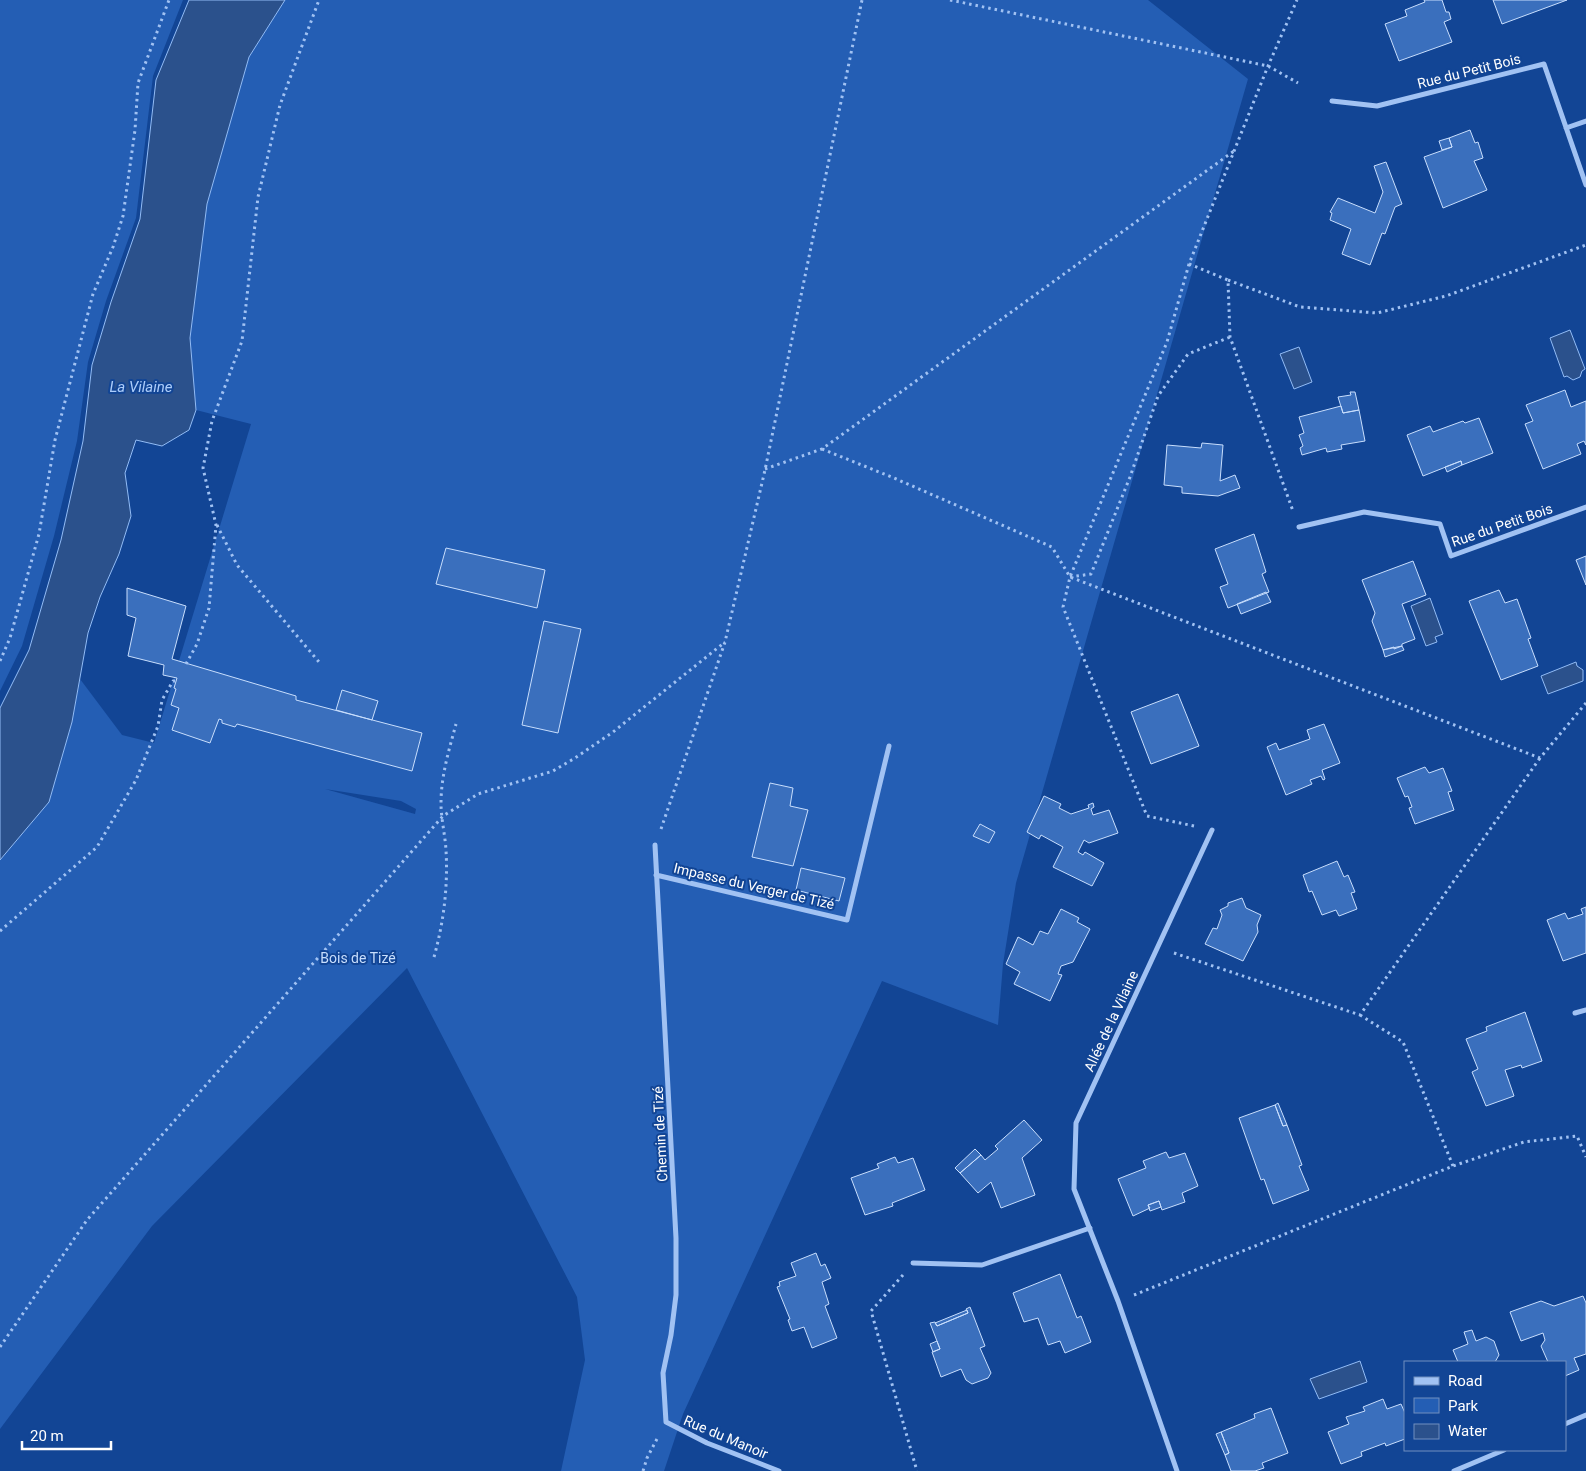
<svg xmlns="http://www.w3.org/2000/svg" width="1586" height="1471" font-family="Roboto,sans-serif">
<rect width="100%" height="100%" fill="#124595"/>
<path fill="#245eb4" fill-rule="evenodd" d="M0,0H183L153,76L136,218L106,301L88,362L77,441L54,536L22,646L0,691Z
M285,0H1148L1248,79L1016,883L1003,964L998,1025L882,981L683,1414L664,1471H561L585,1360L577,1297L407,968L152,1226L0,1429V860L49,802L72,722L80,679L122,735L154,743L251,424L196,410L190,338L207,204L249,57ZM325,789L401,801L416,809L415,814Z"/>
<path fill="#2b518c" stroke="#92bcf6" d="M189,0H285L249,57L207,204L190,338L196,410L189,430L162,446L136,440L125,473L131,516L119,554L100,597L88,633L72,722L49,802L0,860V708L29,650L61,540L83,441L92,365L111,302L140,219L156,80Z
M1570,330L1585,369L1582,371L1580,377L1573,380L1567,376L1564,377L1550,338Z
M1299,347L1312,382L1294,389L1280,354Z
M1430,598L1443,634L1435,637L1437,642L1426,646L1411,606Z
M1576,662L1577,666L1583,670V681L1548,694L1541,676Z
M1360,1361L1367,1382L1319,1399L1310,1379Z"/>
<path fill="#3a6fbd" stroke="#c8defd" d="M1424,0H1442L1446,12H1449L1451,19L1444,22L1452,42L1399,61L1385,24L1407,16L1405,10L1425,2Z
M1493,0H1567L1502,24Z
M1470,130L1475,143L1478,142L1483,158L1474,161L1487,190L1443,208L1424,157L1452,147L1449,138Z
M1449,138L1452,147L1442,150L1439,141Z
M1386,162L1402,204L1395,207L1385,234L1382,233L1370,265L1342,254L1351,229L1330,220L1332,213L1330,212L1338,198L1375,213L1383,192L1374,166Z
M1565,390L1571,407L1586,401V445L1584,441L1577,444L1581,454L1543,469L1525,424L1533,421L1526,405Z
M1350,392H1355L1359,410L1343,413L1338,397L1351,395Z
M1341,406L1343,413L1359,410L1365,441L1341,445L1342,449L1327,452L1326,448L1302,455L1300,448L1303,446L1299,435L1304,433L1299,417Z
M1479,418L1493,453L1462,465L1461,461L1423,476L1407,435L1430,426L1433,432L1463,421L1465,423Z
M1202,443L1223,445L1220,481L1235,475L1240,488L1218,496L1182,493V487L1164,485L1167,445L1201,448Z
M1461,461L1462,465L1447,472L1445,467Z
M1254,534L1266,572L1262,574L1269,592L1228,608L1220,587L1228,584L1215,549Z
M446,548L545,570L537,608L436,584Z
M1586,556V585L1576,560Z
M1413,561L1426,595L1402,604L1415,639L1402,644V646L1394,649V647L1383,650L1372,621L1375,613L1362,580Z
M127,588L186,606L172,659L296,696V700L422,733L412,771L237,724L235,727L222,723V720L219,719L210,743L172,730L179,708L171,705L176,689L174,688L177,678L163,675L164,665L128,656L136,618L127,615Z
M1499,590L1505,603L1517,599L1531,638L1528,639L1538,666L1501,680L1469,601Z
M1266,592L1271,602L1241,614L1237,604Z
M544,621L581,629L558,733L522,725Z
M1402,646L1404,650L1385,657L1383,650Z
M342,690L378,701L372,720L336,710Z
M1178,694L1199,746L1151,764L1131,712Z
M1324,724L1340,763L1322,770L1325,779L1323,780L1321,776L1310,780L1312,784L1286,795L1267,747L1276,743L1279,750L1310,739L1307,730Z
M1425,767L1429,773L1443,768L1452,791L1448,792L1454,810L1415,824L1409,808L1412,807L1408,796L1405,797L1397,778Z
M770,783L793,788L790,806L808,810L793,866L752,857Z
M1044,796L1061,804L1059,808L1071,814L1089,808L1088,805L1093,803L1094,807L1091,809L1093,815L1109,810L1118,833L1089,843L1084,840L1078,852L1083,855L1085,852L1104,863L1092,886L1053,867L1063,847L1041,835L1039,839L1027,832Z
M980,824L995,832L989,843L973,836Z
M1337,861L1344,877L1348,875L1355,892L1351,893L1357,909L1339,916L1336,910L1322,915L1312,891L1309,892L1303,875Z
M801,868L845,878L839,901L796,890Z
M1242,898L1246,908L1261,915L1257,925L1258,932L1243,961L1205,944L1213,928L1217,929L1222,915L1220,910L1228,906V903Z
M1586,907V953L1563,961L1547,920L1565,913L1568,919L1583,914L1581,909Z
M1061,909L1079,918L1077,922L1090,929L1073,962L1061,966L1058,974L1062,975L1050,1001L1014,984L1020,972L1006,964L1018,937L1033,945L1040,931L1048,934Z
M1525,1012L1542,1061L1522,1068L1521,1065L1505,1070L1514,1096L1486,1106L1472,1072L1478,1069L1466,1039L1487,1031L1486,1027Z
M1278,1103L1287,1125L1283,1126L1275,1105Z
M1275,1105L1283,1126L1287,1125L1302,1165L1299,1166L1309,1190L1273,1204L1264,1179L1261,1180L1239,1118Z
M1024,1120L1042,1140L1022,1158L1035,1195L1001,1208L991,1182L978,1193L960,1173L981,1155L985,1160L998,1149L995,1146Z
M975,1149L981,1155L960,1173L955,1168Z
M1166,1152L1169,1158L1185,1153L1198,1186L1182,1193L1185,1202L1162,1210L1159,1201L1148,1205L1150,1208L1133,1216L1118,1179L1146,1168L1143,1161Z
M895,1157L898,1163L913,1158L925,1190L892,1203L893,1206L865,1215L851,1178L879,1168L877,1164Z
M1159,1201L1161,1207L1150,1211L1148,1205Z
M816,1253L821,1266L825,1264L831,1278L822,1282L829,1304L825,1306L837,1338L812,1348L804,1327L792,1331L788,1320L790,1319L777,1287L780,1286L779,1282L796,1276L791,1263Z
M1060,1274L1077,1318L1081,1316L1091,1342L1065,1353L1060,1341L1048,1345L1038,1318L1024,1322L1013,1293Z
M1583,1296L1586,1303V1354L1574,1358L1579,1370L1565,1376V1362H1548L1541,1346L1545,1340L1543,1333L1521,1341L1510,1312L1541,1301L1554,1306Z
M970,1307L985,1346L980,1348L991,1373L988,1378L972,1384L966,1380L961,1369L941,1377L932,1352L940,1349L930,1323L935,1322L937,1326L968,1313L966,1309Z
M967,1310L968,1313L937,1326L935,1323Z
M1472,1330L1476,1341L1486,1337L1494,1341L1499,1355L1495,1362H1458L1453,1350L1468,1344L1464,1332Z
M937,1341L940,1349L933,1352L930,1344Z
M1383,1399L1387,1409L1401,1404L1405,1413V1439L1386,1446L1385,1443L1361,1452L1362,1456L1341,1464L1328,1432L1349,1424L1346,1417L1365,1411L1363,1407Z
M1271,1408L1288,1453L1262,1463L1264,1468L1255,1471H1231L1225,1455L1229,1453L1221,1432L1255,1418L1254,1414Z
M1221,1432L1229,1453L1225,1455L1216,1434Z"/>
<g fill="none" stroke-linecap="round" stroke-linejoin="round">
<path stroke="#a1c2f3" stroke-width="3" stroke-dasharray="2.5 4" stroke-linecap="butt" d="M950,0L1268,66L1298,83
M1189,264L1228,280L1230,337L1293,511
M1228,280L1300,307L1377,313L1446,296L1586,245
M822,449L894,478L1052,547L1070,577L1540,758L1586,703
M765,469L822,449L1234,151
M217,525L237,565L319,662
M1070,577L1091,574L1130,477L1158,396L1188,354L1230,337
M0,661L10,638L39,534L55,440L93,294L113,247L123,216L135,130L138,83L169,0
M186,664L197,644L209,608L216,525L203,468L212,421L242,341L258,197L280,105L319,0
M1194,826L1147,816L1063,607L1070,577L1167,342L1189,264L1268,66L1297,0
M661,829L725,642L765,470L862,0
M0,931L97,847L136,780L158,726L162,700L173,681H176
M1174,953L1360,1015L1540,758
M434,957C444,921 448,886 446,850C445,834 441,819 441,803C441,776 449,750 456,724
M1360,1015L1403,1042L1453,1166
M903,1275L871,1311L917,1471
M1134,1295L1453,1166L1524,1142L1577,1136L1586,1157
M0,1347L87,1220L443,816L478,794L553,771L575,758L613,732L725,642
M643,1471L647,1458L658,1437"/>
<path stroke="#a1c2f3" stroke-width="5" d="M1332,101L1377,106L1544,64L1586,185
M1566,128L1586,121
M1299,527L1364,512L1440,524L1451,556L1586,507
M655,845L676,1238V1295L671,1335L663,1373L666,1422L707,1443L779,1471
M656,875L847,920L889,746
M1575,1013L1586,1010
M913,1263L982,1265L1090,1228
M1565,1424L1586,1415
M1177,1471L1118,1301L1074,1189L1076,1123L1212,830
M1454,1471L1504,1450"/>
</g>
<g text-anchor="middle" dominant-baseline="central" stroke-width="4" stroke-linejoin="round" paint-order="stroke">
<g font-size="14" fill="#fff" stroke="#124595">
<text transform="translate(1469 71) rotate(-14)">Rue du Petit Bois</text>
<text transform="translate(1502 525) rotate(-19)">Rue du Petit Bois</text>
<text transform="translate(754 886) rotate(13)">Impasse du Verger de Tizé</text>
<text transform="translate(1111 1021) rotate(-65)">Allée de la Vilaine</text>
<text transform="translate(660 1134) rotate(-93)">Chemin de Tizé</text>
<text transform="translate(726 1437) rotate(23)">Rue du Manoir</text>
</g>
<g font-size="14" fill="#c8defd" stroke="#124595">
<text x="358" y="958">Bois de Tizé</text>
</g>
<g font-size="15" font-style="italic" fill="#adcdfa" stroke="#124595">
<text x="141" y="387">La Vilaine</text>
</g>
</g>
<rect x="1404" y="1361" width="162" height="90" fill="#124595" stroke="#718fbf"/>
<rect x="1414" y="1377" width="25" height="8" fill="#a1c2f3" stroke="#718fbf"/>
<text x="1448" y="1386" font-size="15" fill="#ffffff">Road</text>
<rect x="1414" y="1398" width="25" height="15" fill="#245eb4" stroke="#718fbf"/>
<text x="1448" y="1411" font-size="15" fill="#ffffff">Park</text>
<rect x="1414" y="1424" width="25" height="15" fill="#2b518c" stroke="#718fbf"/>
<text x="1448" y="1436" font-size="15" fill="#ffffff">Water</text>
<path d="M22 1441v8h89v-8" fill="none" stroke="#ffffff" stroke-width="2.5"/>
<text x="30" y="1441" font-size="15" fill="#ffffff" stroke="#124595" stroke-width="4" paint-order="stroke">20 m</text>
</svg>
